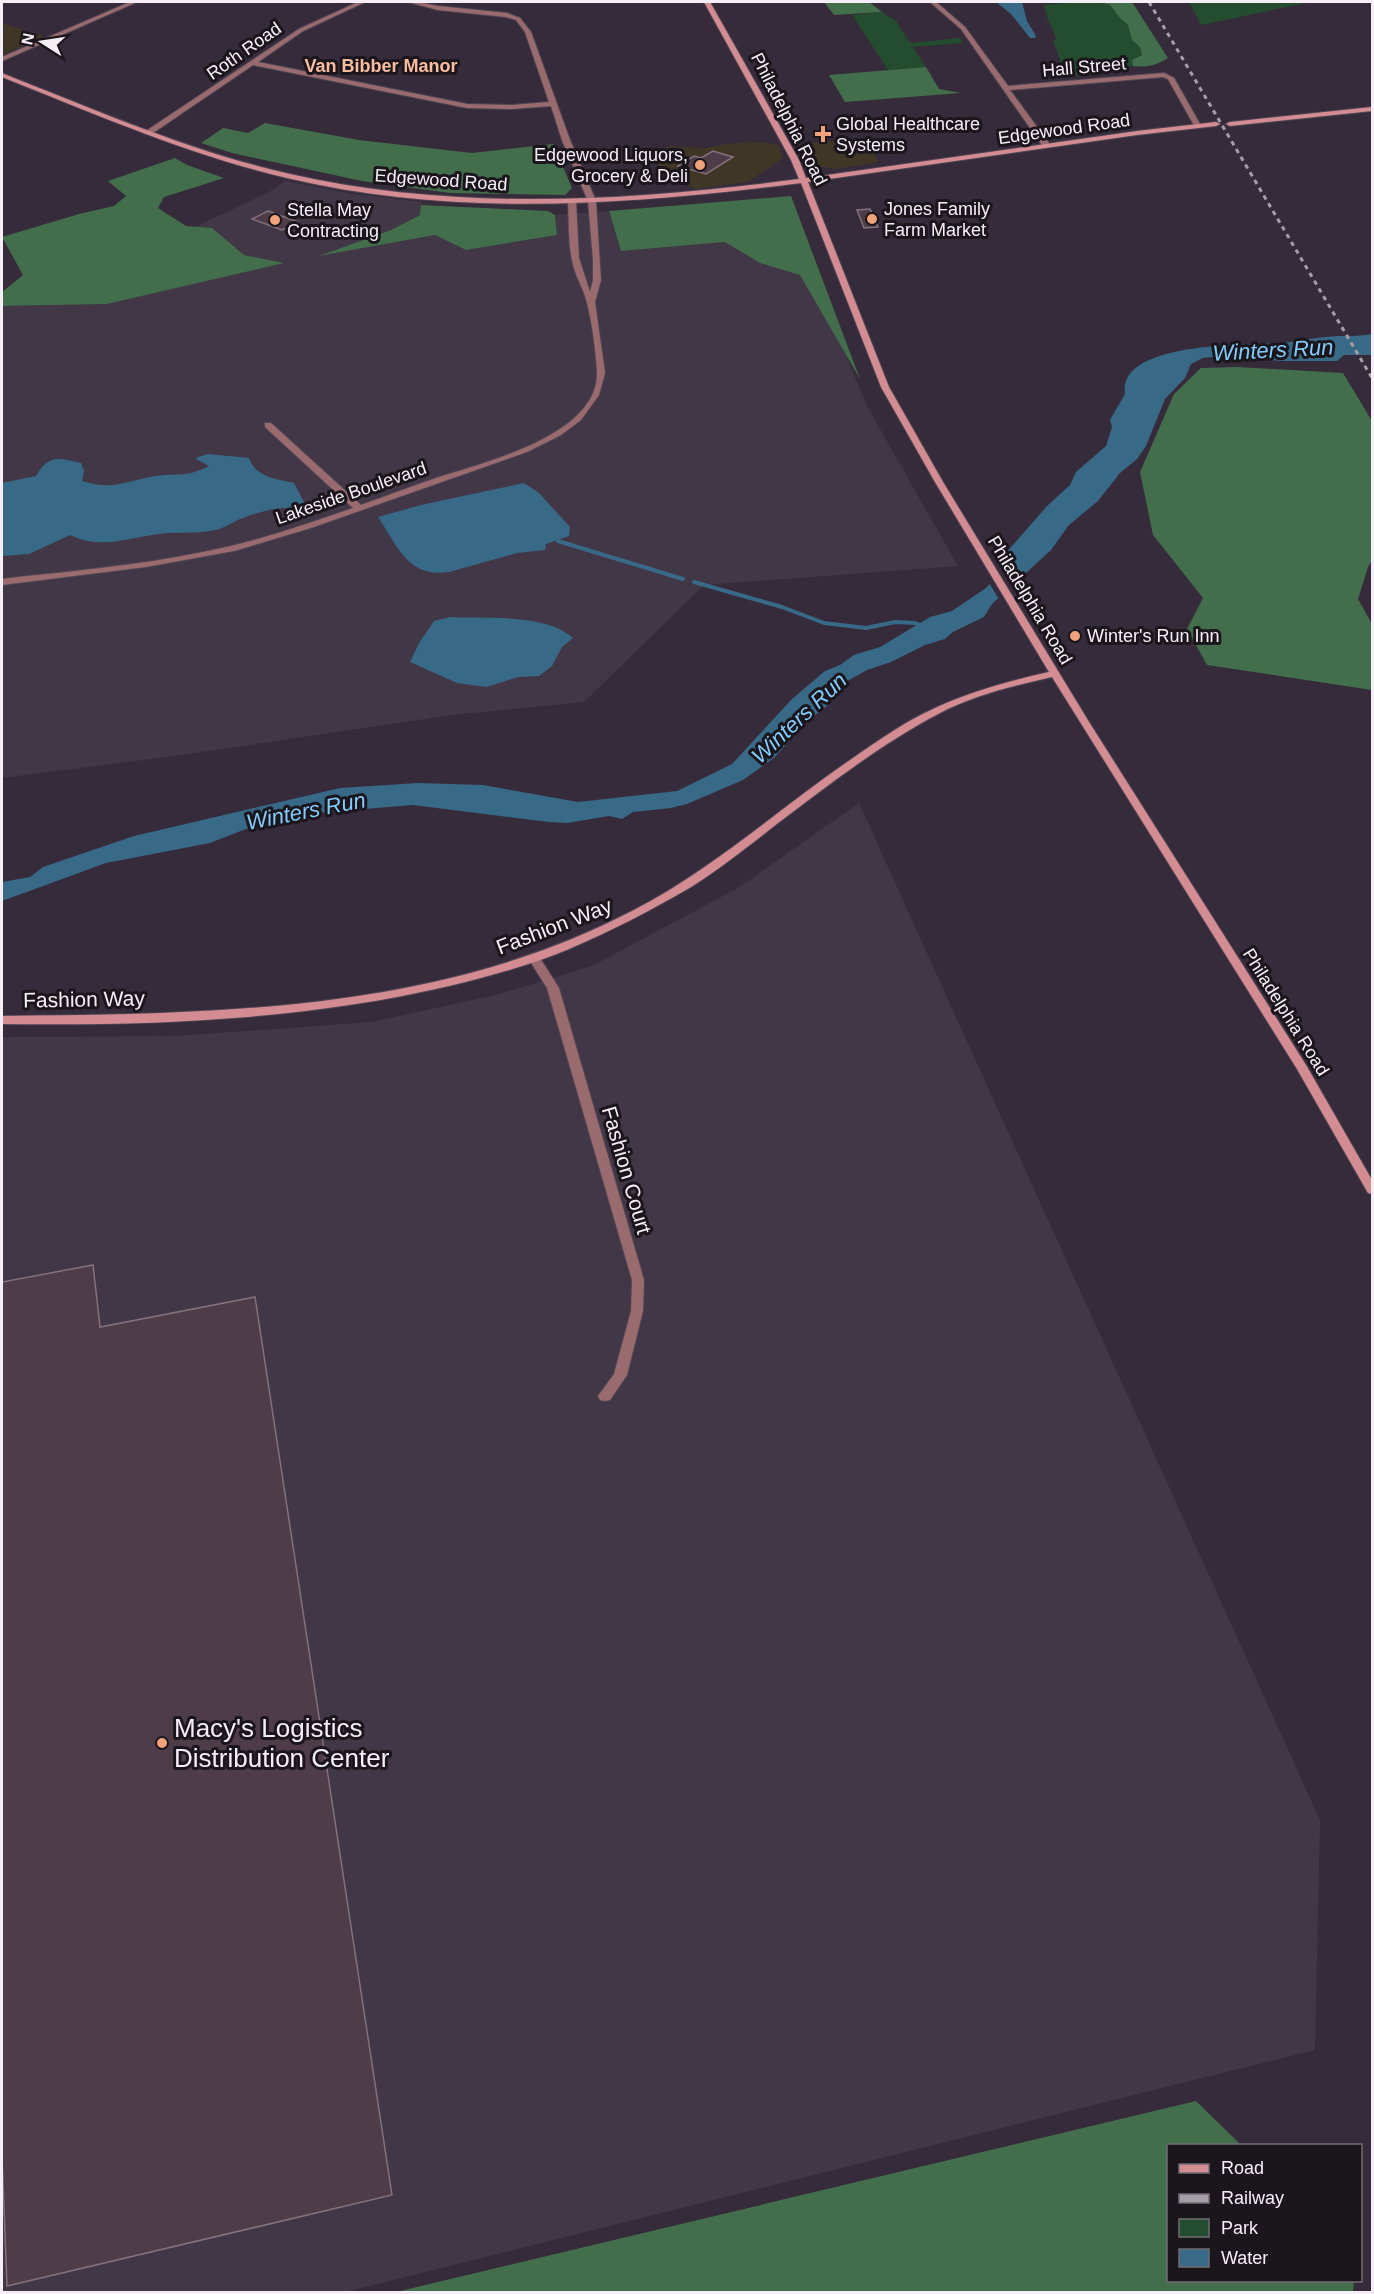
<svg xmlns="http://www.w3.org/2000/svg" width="1374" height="2294" font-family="Arial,sans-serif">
<rect width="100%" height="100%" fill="#362b3a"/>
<path fill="#3f3625" d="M2,23L44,37L2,55Z
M863,138L879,162L835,169L809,164L798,144Z
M754,142L778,144L783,158L748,182L695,189L649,159L668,146L706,148L726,144Z"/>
<path fill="#423746" d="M285,181L353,194L422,202L420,215L391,230L325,255L435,235L466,250L557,235L555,215L609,211L621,251L736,241L814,278L867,406L958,566L704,585L584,702L452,715L167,757L2,778V306L107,304L282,263L244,255L212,228L195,227L269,192Z
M859,803L1320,1820L1315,2050L345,2292H2V1037L176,1036L371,1022L496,995L592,966L738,888Z"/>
<path fill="#244c2e" d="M1077,2H1100L1110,5L1119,17L1130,27L1132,40L1140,47L1142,55L1132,60L1133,66C1113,68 1085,78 1067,75C1060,65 1059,53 1053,42L1056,38L1047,17L1044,5Z
M1189,2H1311L1201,25Z
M882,12L896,21L910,43L960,38L963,43L913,47L926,67L888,70L852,15Z"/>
<path fill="#436e4c" d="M824,2H869L882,12L834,15Z
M1100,2H1132L1168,58C1157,65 1146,68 1133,66L1132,60L1142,55L1140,47L1132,40L1128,25L1119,17L1110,5Z
M926,67L939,89L961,93L845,102L829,75Z
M265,123L359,140L472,153L553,144L572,188L565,195L450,193L362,181L232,153L201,143L223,128L248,133Z
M175,158L187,165L224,178L164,197L158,208L186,226L212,228L244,255L284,263L107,304L2,306V292L23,275L2,237L79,214L114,206L126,196L108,181Z
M791,196L860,379L800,275L760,263L725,242L621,251L609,211Z
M421,205L548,211L555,215L557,235L466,250L435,235L319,256L391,230L420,215Z
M1238,367L1343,373L1372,421V561L1368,567L1358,599L1372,624V690L1207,665L1187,629L1203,598L1153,535L1140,472L1174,394L1201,368Z
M1196,2101L1241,2145L1168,2146V2280L1354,2281L1353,2292H396Z"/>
<path fill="#386987" d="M996,2H1022L1027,21L1036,36L1035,38H1030L1011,14Z
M1372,334V355H1344L1337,361H1281L1224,356L1203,358L1191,364L1185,378L1165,399L1146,446L1137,459L1120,473L1098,501L1069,525L1051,550L992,604L984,617L953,632L945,639L925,645L891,662L867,670L844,683L828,705L805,723L775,757L743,780L687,804L671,808L633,812L622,819L609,816L567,823L549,822L413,805L316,813L246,829L210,843L106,863L2,901V882L30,877L43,867L134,836L340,788L418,783L483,785L578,802L677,791L732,764L792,699L825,671L840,665L854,655L880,647L930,617L952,611L986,588L994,579L999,561L1047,506L1070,485L1076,472L1106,446L1112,427L1110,420L1125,394C1117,341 1248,345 1281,343C1296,342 1311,338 1326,337C1342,335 1357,337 1372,334Z
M208,454L249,458C256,478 277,479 294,483L304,502L298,509C280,505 256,513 240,519C233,522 226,527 219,529C202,534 185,532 168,533C131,536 105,551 70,535L29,554L2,556V483L36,476C49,454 58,458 81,463L84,471L82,481C115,491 124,481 155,476C177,473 186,478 209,466L196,459L198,457Z
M524,483L539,493L570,527L569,536L546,544L545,550L517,553L449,572C408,578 398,547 378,517L421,505Z
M450,617C485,619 546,613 573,638L562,647L552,666L539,676L518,677L487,687L457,683L410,662L419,643L434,621Z"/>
<path fill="#362b3a" d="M998,559L1015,587L1000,601L988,581L994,573Z"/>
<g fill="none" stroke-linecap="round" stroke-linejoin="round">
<path stroke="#386987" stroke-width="4" d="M558,541L683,579
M694,582L782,607L824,623L866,628L895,622L915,623L923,626"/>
</g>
<path fill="#4e3d48" stroke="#84717d" stroke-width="1.5" d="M713,151L733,157L706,174L678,166L694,156L701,158Z
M870,209L878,227L864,228L857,210Z
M268,211L298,222L282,230L252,219Z
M93,1265L100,1327L255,1297L392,2195L7,2286L2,2155V1282Z"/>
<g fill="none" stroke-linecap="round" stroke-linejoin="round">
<defs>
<path id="street" d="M130,2H137L2,61V57Z
M358,2H365L303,31L258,62L467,104L512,105L549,102L525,32L516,20L506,17L438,10L408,2H417L438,6L507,13L520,18L531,32L570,140L596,201L601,280L595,302L605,373L599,395L581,420L561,435L527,452L311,528L234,551L146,567L2,585V579C69,571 137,566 203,552C255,542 304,525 353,508L265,427V423H271L361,505C387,496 412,486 439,477C485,462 599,435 597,372C596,353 592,322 587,303C584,289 575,277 572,260C568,242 569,220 568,201L572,199L576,201L579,258L590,292L593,280V260L588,201L562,140L551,106L512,109L467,108L253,65L150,135L143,133L299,29Z
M930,2H936L965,27L1008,86L1164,73L1174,78L1201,126L1195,127L1168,79L1163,77L1010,90L1051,146L1044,148L961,29Z
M534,954L538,955L559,988L644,1280L643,1311L627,1375L610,1400L605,1401L600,1400L598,1396L614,1374L631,1311L632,1280L547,988L528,958Z"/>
<path id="secondary" d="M704,2H710L799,160L806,178L1137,131L1216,122L1220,124L1216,126L1137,135L808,182L889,387L943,482L1089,722L1306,1065L1372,1180V1194L1368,1193L1297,1069L1052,677C1013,686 974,695 938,714C881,744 830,784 778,823C750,845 721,868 691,887C652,910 611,931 569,949C531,965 490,976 449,986C304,1020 151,1026 2,1024V1016C216,1014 440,1012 634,910C713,869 780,808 853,758C879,740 906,721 935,708C972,691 1009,681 1049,672L935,482L881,387L801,183C631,205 455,218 287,178C189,155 95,114 2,77V73L4,74C98,111 192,152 290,174C457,212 631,201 799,179L791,160Z
M1372,107V111L1230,126L1226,124L1230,122Z"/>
</defs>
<use href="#street" stroke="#514654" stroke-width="2"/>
<use href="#secondary" stroke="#514654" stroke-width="2"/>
<use href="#street" fill="#996b6f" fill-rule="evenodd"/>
<use href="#secondary" fill="#d48c93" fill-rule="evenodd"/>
<path stroke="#a69ea9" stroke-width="3" stroke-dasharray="4.5 4.5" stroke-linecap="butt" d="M1149,2L1372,378"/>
</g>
<g fill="#f0a27a" stroke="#1b161c" stroke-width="2">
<path d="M820 125h6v6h6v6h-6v6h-6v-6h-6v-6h6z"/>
<circle cx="700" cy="165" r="6"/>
<circle cx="872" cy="219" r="6"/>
<circle cx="275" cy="220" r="6"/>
<circle cx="1075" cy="636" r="6"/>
<circle cx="162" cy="1743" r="6"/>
</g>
<g text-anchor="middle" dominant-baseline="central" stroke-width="6" stroke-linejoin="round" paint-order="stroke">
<g font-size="18" fill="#f5eef7" stroke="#1b161c">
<text transform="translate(244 51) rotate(-35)">Roth Road</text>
<text transform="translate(1084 67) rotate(-5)">Hall Street</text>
<text transform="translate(789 119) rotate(63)">Philadelphia Road</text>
<text transform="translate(1064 129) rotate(-8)">Edgewood Road</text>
<text transform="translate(441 180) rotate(4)">Edgewood Road</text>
<text transform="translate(351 493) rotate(-19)">Lakeside Boulevard</text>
<text transform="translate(1030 600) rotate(59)">Philadelphia Road</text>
<text transform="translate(1286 1012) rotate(58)">Philadelphia Road</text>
</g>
<g font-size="18" font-weight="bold" fill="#f8bd9f" stroke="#1b161c">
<text x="381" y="66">Van Bibber Manor</text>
</g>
<g font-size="18" fill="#f5eef7" stroke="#1b161c" text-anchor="start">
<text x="836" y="124">Global Healthcare<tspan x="836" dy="21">Systems</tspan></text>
<text x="688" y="155" text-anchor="end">Edgewood Liquors,<tspan x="688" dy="21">Grocery &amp; Deli</tspan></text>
<text x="884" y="209">Jones Family<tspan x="884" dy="21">Farm Market</tspan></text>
<text x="287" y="210">Stella May<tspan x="287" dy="21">Contracting</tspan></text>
<text x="1087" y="636">Winter's Run Inn</text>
</g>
<g font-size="21" fill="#f5eef7" stroke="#1b161c">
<text transform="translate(554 926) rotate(-21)">Fashion Way</text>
<text transform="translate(84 999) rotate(-1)">Fashion Way</text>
<text transform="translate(627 1170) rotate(74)">Fashion Court</text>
</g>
<g font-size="22" font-style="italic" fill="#81ccfc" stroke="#1b161c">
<text transform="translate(1273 350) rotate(-3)">Winters Run</text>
<text transform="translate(799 718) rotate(-43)">Winters Run</text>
<text transform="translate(306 811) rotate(-11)">Winters Run</text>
</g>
<g font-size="26" fill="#f5eef7" stroke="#1b161c" text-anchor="start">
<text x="174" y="1728">Macy's Logistics<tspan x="174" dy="30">Distribution Center</tspan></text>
</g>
</g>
<rect width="1374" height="2294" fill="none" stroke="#f5eef7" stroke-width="6"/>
<rect x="1167" y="2144" width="195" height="138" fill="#1b161c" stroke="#726c74" stroke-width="1.5"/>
<rect x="1179" y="2164" width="30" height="9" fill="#d48c93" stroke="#726c74" stroke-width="1.5"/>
<text x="1221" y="2174" font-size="18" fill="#f5eef7">Road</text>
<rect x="1179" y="2194" width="30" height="9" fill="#a69ea9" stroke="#726c74" stroke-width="1.5"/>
<text x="1221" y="2204" font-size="18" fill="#f5eef7">Railway</text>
<rect x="1179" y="2219" width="30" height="18" fill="#244c2e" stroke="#726c74" stroke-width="1.5"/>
<text x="1221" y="2234" font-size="18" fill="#f5eef7">Park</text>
<rect x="1179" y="2249" width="30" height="18" fill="#386987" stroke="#726c74" stroke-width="1.5"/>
<text x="1221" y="2264" font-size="18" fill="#f5eef7">Water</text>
<g transform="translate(42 42) rotate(282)" stroke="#1b161c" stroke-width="4.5" paint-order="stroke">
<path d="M0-4.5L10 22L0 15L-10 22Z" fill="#f5eef7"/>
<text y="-9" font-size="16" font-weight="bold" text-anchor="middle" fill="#f5eef7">N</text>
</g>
</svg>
